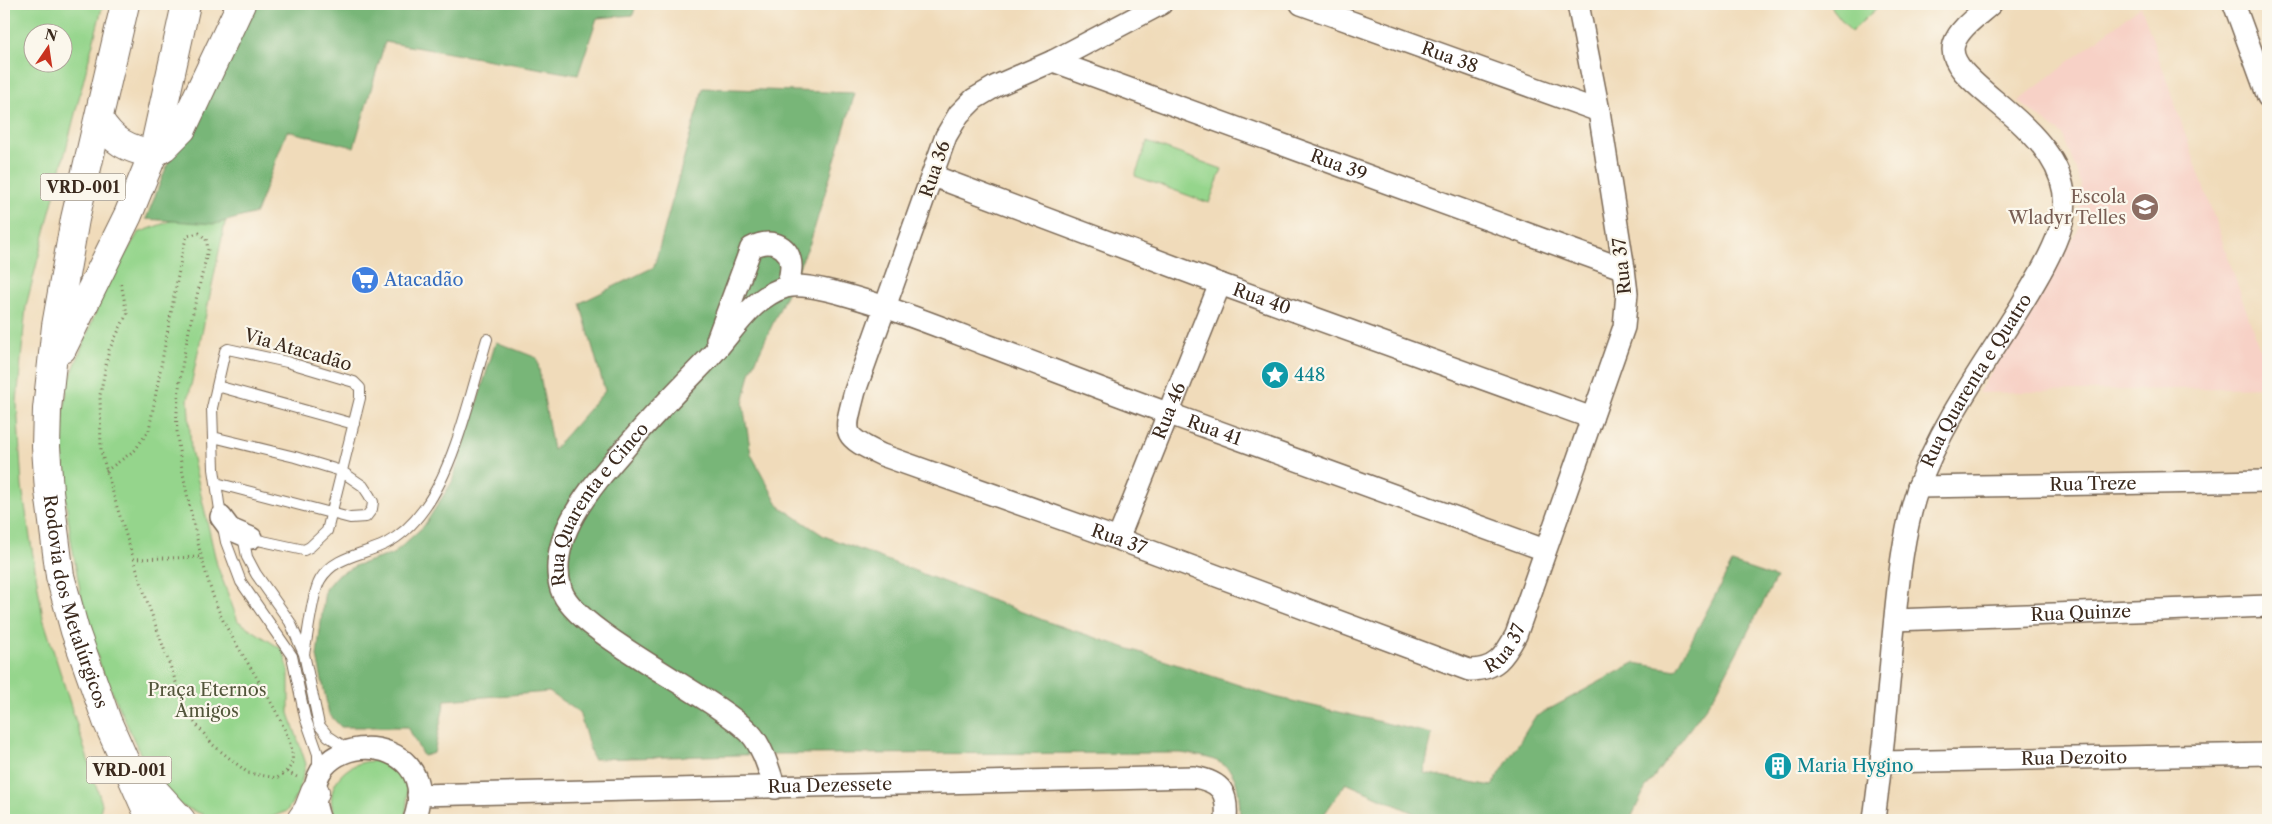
<svg xmlns="http://www.w3.org/2000/svg" width="2272" height="824" font-family="'Libre Caslon Text',serif">
<rect width="100%" height="100%" fill="#fbf7ec"/>
<filter id="ink" filterUnits="userSpaceOnUse"><feTurbulence type="fractalNoise" baseFrequency=".02" numOctaves="2"/><feDisplacementMap in="SourceGraphic" scale="10" xChannelSelector="R" yChannelSelector="G"/><feConvolveMatrix kernelMatrix="1 2 1 2 8 2 1 2 1" color-interpolation-filters="sRGB"/></filter>
<filter id="wash" filterUnits="userSpaceOnUse"><feTurbulence type="fractalNoise" baseFrequency=".0096" numOctaves="4" result="noise"/><feDisplacementMap in="SourceGraphic" scale="20" xChannelSelector="R" yChannelSelector="G"/><feGaussianBlur stdDeviation="1.12" result="paint"/><feColorMatrix in="noise" values="0 0 0 0 0 0 0 0 0 0 0 0 0 0 0 0 0 1.4 0 .05"/><feComposite in="paint" operator="in"/></filter>
<g filter="url(#wash)">
<rect width="100%" height="100%" fill="#f0dbba"/>
<path fill="#f7d1c6" d="M2141,6L2268,373V387L1978,393L2078,230L2081,184L2063,135L2018,101Z"/>
<path fill="#95d58c" stroke="#688055" fill-rule="evenodd" d="M4,4H103L26,306L17,402L22,487L43,618L102,804L98,820H4ZM62,32V62H32V32Z
M1829,4H1881L1851,32Z
M1147,142L1222,169L1209,203L1135,176Z
M230,199L188,400L191,450L217,565L238,621L283,650L289,671V713L306,764L299,791L287,811L264,820H216L175,803L150,775L102,670L86,623L71,540L64,486L61,430L68,383L105,288L138,233Z
M376,761C412,770 409,790 405,820H337C320,790 344,760 376,761Z"/>
<path fill="#78b678" stroke="#5a704b" d="M249,4H636L633,15L597,18L578,75L385,42L354,147L287,131L256,213L215,224L146,219L170,158Z
M703,88L855,93L810,243L750,373L743,404L751,454L779,506L824,536L1048,622L1275,697L1432,734L1424,773L1492,786L1535,717L1634,663L1676,670L1732,563L1776,578L1714,696L1645,789L1630,820H1448L1425,818L1346,783L1320,820H1240C1240,769 1231,759 1180,753L775,754L593,759L579,712L549,692L445,700L434,753L423,756L408,727H341L329,714L317,656L325,589L336,576L357,565L393,554L424,526L452,482L496,342L537,358L553,450L605,391L580,303L654,267Z"/>
</g>
<g filter="url(#ink)">
<g fill="none" stroke-linecap="round" stroke-linejoin="round">
<defs>
<path id="lane" d="M217,386L354,424
M213,437L295,457L341,471L363,486L369,495L373,502L372,509L366,517L350,518L216,483
M304,654C308,635 312,594 320,580C334,556 363,555 385,544C401,536 414,523 424,509C455,467 472,389 487,339
M318,770V754L305,717L292,656L241,582L226,542L221,517L214,469L212,408L225,351L228,349L287,362L354,382L360,388V398L327,531L310,547L304,550L249,538L244,541L247,557L256,574L290,622L304,654L319,725L328,736L349,750"/>
<g id="street">
<path id="s1" d="M1161,4L1053,61L996,86L974,99L959,114L946,136L855,391C844,434 840,435 882,455L1118,539L1469,670C1496,670 1504,657 1516,635L1624,327L1627,293L1624,269L1599,111L1578,4"/>
<path id="s2" d="M1301,4L1599,111"/>
<path d="M2234,4L2268,97"/>
<path id="s3" d="M1053,61L1624,269"/>
<path id="s4" d="M933,176L1220,284L1592,418"/>
<path d="M717,340L751,248C768,238 790,243 791,266C791,273 789,280 788,286"/>
<path id="s5" d="M1918,487L2268,481"/>
<path d="M221,517L230,529L251,538"/>
<path id="s6" d="M1118,539L1220,284"/>
<path id="s7" d="M1895,620L2268,606"/>
<path id="s8" d="M1882,762L2268,754"/>
<path id="s9" d="M775,788C769,770 763,747 750,733C712,694 574,632 561,589C544,534 601,476 633,439C657,411 684,384 710,357C733,332 752,297 786,287C819,277 950,331 987,345C1048,368 1109,392 1170,414C1295,460 1420,505 1545,550"/>
<path id="s10" d="M418,795L1194,777C1222,782 1228,792 1226,820"/>
<path d="M320,820C284,725 448,724 414,820"/>
<path id="s11" d="M1874,820C1882,759 1888,698 1893,637C1898,588 1902,535 1918,488C1941,423 1984,365 2020,307C2035,282 2050,258 2060,230C2093,133 1940,88 1954,44C1959,28 1979,15 1991,4"/>
</g>
<path id="secondary" d="M153,154L164,147L182,129L241,4
M301,820L308,810L315,792"/>
<g id="primary">
<path id="s12" d="M125,4L75,219L56,326L47,409L46,447L49,491L60,576L75,631L107,721L151,820"/>
<path d="M99,119C113,142 128,149 153,154"/>
<path d="M62,349L128,215L153,154L186,4"/>
<path d="M142,777L181,820"/>
</g>
</defs>
<use href="#lane" stroke="#7a6855" stroke-width="12"/>
<use href="#street" stroke="#7a6855" stroke-width="24"/>
<use href="#secondary" stroke="#7a6855" stroke-width="30"/>
<use href="#primary" stroke="#7a6855" stroke-width="30"/>
<path stroke="#7a6855" stroke-width="3" stroke-dasharray="1 4" stroke-linecap="butt" d="M106,471L135,450L149,430L183,249L187,236L199,233L206,239L208,249C196,302 180,357 177,412C175,438 182,468 187,494C196,535 204,575 220,614C234,647 298,732 292,762C290,770 283,774 277,778L248,773L213,745L187,713L148,604L117,507L101,451L100,395L109,350L127,314L121,283
M133,559L200,557
M287,772L299,778"/>
<use href="#lane" stroke="#fff" stroke-width="10"/>
<use href="#street" stroke="#fff" stroke-width="21"/>
<use href="#secondary" stroke="#fff" stroke-width="28"/>
<use href="#primary" stroke="#fff" stroke-width="28"/>
</g>
</g>
<defs>
<symbol id="school-disc" viewBox="-11 -11 22 22"><circle r="9.5" fill="#8d6e63" stroke="#fbf7ec"/><path d="M0-5L7-2L0 1L-7-2ZM-4 1L0 2.5L4 1V4Q0 6-4 4Z" fill="#fff"/></symbol>
<symbol id="supermarket-disc" viewBox="-11 -11 22 22"><circle r="9.5" fill="#3f7fe0" stroke="#fbf7ec"/><path d="M-6-5.5h2.5l.6 2H6L4.5 2H-2.5L-4.4-4H-6ZM-1.5 3.2a1.3 1.3 0 1 0 .1 0ZM3 3.2a1.3 1.3 0 1 0 .1 0Z" fill="#fff"/></symbol>
<symbol id="sight-disc" viewBox="-11 -11 22 22"><circle r="9.5" fill="#0f9aa8" stroke="#fbf7ec"/><path d="M0-6L1.8-2.2L6-1.7L2.9 1.2L3.7 5.4L0 3.3L-3.7 5.4L-2.9 1.2L-6-1.7L-1.8-2.2Z" fill="#fff"/></symbol>
<symbol id="building-disc" viewBox="-11 -11 22 22"><circle r="9.5" fill="#0f9aa8" stroke="#fbf7ec"/><path d="M-4-6H4V6H1V3H-1V6H-4ZM-2.5-4.3h1.7v1.8h-1.7ZM.8-4.3h1.7v1.8H.8ZM-2.5-1h1.7V.8h-1.7ZM.8-1h1.7V.8H.8Z" fill="#fff"/></symbol>
</defs>
<g fill-rule="evenodd">
<use href="#school-disc" x="2129" y="191" width="32" height="32"/>
<use href="#supermarket-disc" x="349" y="264" width="32" height="32"/>
<use href="#sight-disc" x="1259" y="359" width="32" height="32"/>
<use href="#building-disc" x="1762" y="750" width="32" height="32"/>
</g>
<g text-anchor="middle" dominant-baseline="central" stroke-width="4.5" stroke-linejoin="round" paint-order="stroke">
<g fill="#fbf7ec" stroke="#75685c" stroke-width="1">
<rect x="40.5" y="173.5" width="85" height="27" rx="4"/>
<rect x="86.5" y="756.5" width="85" height="27" rx="4"/>
</g>
<g font-size="16" font-weight="bold" fill="#3b2a1e">
<text x="83" y="187">VRD-001</text>
<text x="129" y="770">VRD-001</text>
</g>
<g font-size="18" fill="#3b2a1e" stroke="#fbf7ec">
<text stroke="none"><textPath href="#s2" startOffset="158">Rua 38</textPath></text>
<text stroke="none"><textPath href="#s3" startOffset="304">Rua 39</textPath></text>
<text transform="translate(935 169) rotate(-71)">Rua 36</text>
<text transform="translate(1622 266) rotate(-96)">Rua 37</text>
<text stroke="none"><textPath href="#s4" startOffset="351">Rua 40</textPath></text>
<text transform="translate(298 350) rotate(16)">Via Atacadão</text>
<text stroke="none"><textPath href="#s11" startOffset="458">Rua Quarenta e Quatro</textPath></text>
<text stroke="none"><textPath href="#s6" startOffset="138">Rua 46</textPath></text>
<text stroke="none"><textPath href="#s9" startOffset="1145">Rua 41</textPath></text>
<text stroke="none"><textPath href="#s5" startOffset="175">Rua Treze</textPath></text>
<text stroke="none"><textPath href="#s9" startOffset="398">Rua Quarenta e Cinco</textPath></text>
<text stroke="none"><textPath href="#s1" startOffset="862">Rua 37</textPath></text>
<text stroke="none"><textPath href="#s12" startOffset="609">Rodovia dos Metalúrgicos</textPath></text>
<text stroke="none"><textPath href="#s7" startOffset="186">Rua Quinze</textPath></text>
<text stroke="none"><textPath href="#s1" startOffset="1281">Rua 37</textPath></text>
<text stroke="none"><textPath href="#s8" startOffset="192">Rua Dezoito</textPath></text>
<text stroke="none"><textPath href="#s10" startOffset="412">Rua Dezessete</textPath></text>
</g>
<g font-size="18" fill="#785e54" stroke="#fbf7ec" text-anchor="end">
<text x="2126" y="197">Escola<tspan x="2126" dy="21">Wladyr Telles</tspan></text>
</g>
<g font-size="18" fill="#366cbe" stroke="#fbf7ec" text-anchor="start">
<text x="384" y="280">Atacadão</text>
</g>
<g font-size="18" fill="#0d838f" stroke="#fbf7ec" text-anchor="start">
<text x="1294" y="375">448</text>
<text x="1797" y="766">Maria Hygino</text>
</g>
<g font-size="18" fill="#52553a" stroke="#fbf7ec">
<text x="207" y="690">Praça Eternos<tspan x="207" dy="21">Amigos</tspan></text>
</g>
</g>
<rect width="2272" height="824" fill="none" stroke="#fbf7ec" stroke-width="20"/>
<g transform="translate(48 48) rotate(13)"><circle r="24" fill="#fbf7ec" stroke="#aea59a"/>
<path d="M0-4L9 19L0 12L-9 19Z" fill="#c8321e"/>
<text y="-8" font-size="14" font-weight="bold" text-anchor="middle" fill="#3b2a1e">N</text>
</g>
</svg>
